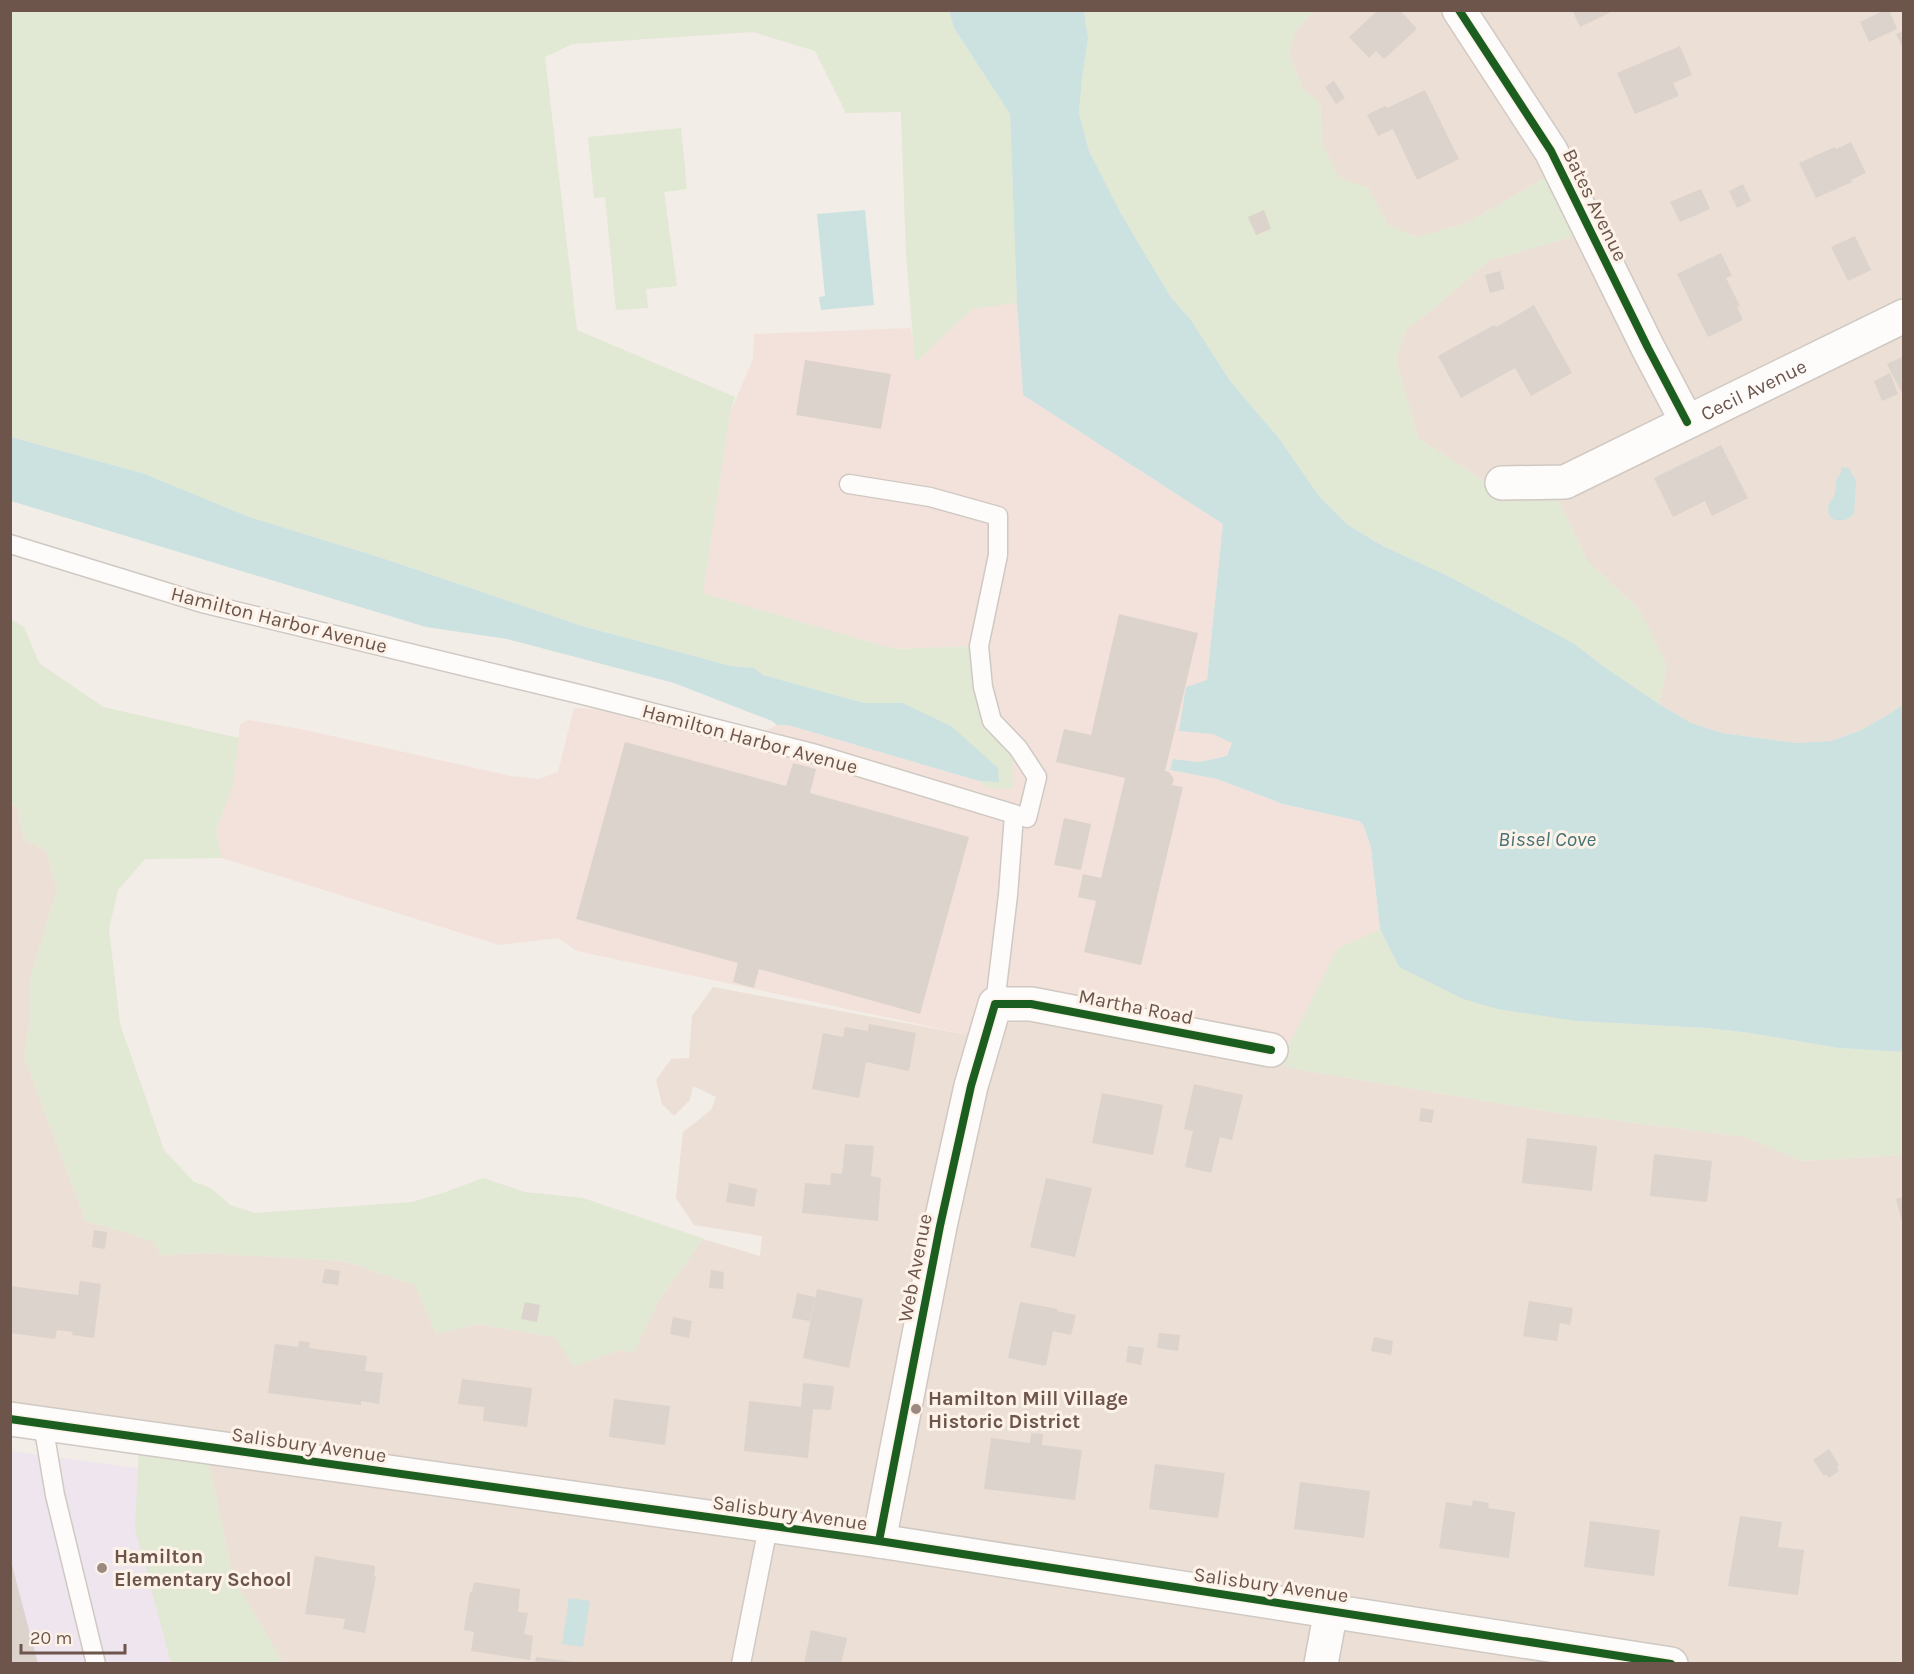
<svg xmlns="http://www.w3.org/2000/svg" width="1914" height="1674" font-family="Karla,sans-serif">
<rect width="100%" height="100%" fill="#f3ede7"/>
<path fill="#ecdfd5" d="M1313,11H1903V704L1891,713L1861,730L1831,741L1796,743L1722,733L1691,723L1659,704L1667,666L1639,609L1588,562L1555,494L1548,488L1517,502L1418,438L1396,360L1406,329L1432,310L1488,261L1581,234L1557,171L1467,223L1417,237L1388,225L1368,188L1338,177L1322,143L1320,103L1302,88L1289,54L1295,32Z
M10,801L18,810L24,839L46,851L57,889L30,979V1021L24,1057L86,1221L153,1241L161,1255L204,1253L344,1261L415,1285L436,1334L479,1324L555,1337L574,1366L619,1350L634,1352L658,1302L703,1239L760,1256L762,1236L694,1225L676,1198L683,1132L711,1110L716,1097L693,1086L690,1100L674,1116L662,1104L656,1080L671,1059L689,1058L692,1016L713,987L963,1034L991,1025L1030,1021L1058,1022L1272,1064L1283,1065L1295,1069L1564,1114L1746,1137L1801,1161L1903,1155V1663H283L233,1577L208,1460L11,1429Z"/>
<path fill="#f3e2db" d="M1017,303L1023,395L1223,524L1207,681L1179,731L1213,733L1232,743L1227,756L1199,762L1174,759L1170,770L1217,779L1283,804L1359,821L1364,826L1371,848L1380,929L1337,949L1287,1051L1283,1065L1272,1064L1058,1022L1030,1021L991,1025L964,1034L577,951L558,938L499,945L222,858L216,831L233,785L240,724L248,720L301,729L511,776L539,779L558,772L574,708L593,709L737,745L777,725H788L979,781L987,788V713L977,646L894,649L703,593L730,413L753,359L754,334L911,328L916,362L972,309Z"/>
<path fill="#efe5ee" d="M11,1451L173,1473L212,1663L11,1664Z"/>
<path fill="#e1e8d3" d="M10,11H949L954,28L1010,114L1017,303L972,309L915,363L906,254L901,112L846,113L815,51L753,32L572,44L545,57L577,330L735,397L730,413L703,593L894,649L977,646L987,713L1012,746L1013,789L987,788L979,781L999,782L902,703H864L763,675L754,668L731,666L582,626L385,559L249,517L145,474L11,437Z
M1084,11H1313L1295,32L1289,54L1302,88L1320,103L1322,143L1338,177L1368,188L1388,225L1417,237L1467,223L1557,171L1581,234L1488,261L1432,310L1406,329L1396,360L1418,438L1517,502L1548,488L1555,494L1588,562L1639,609L1667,666L1659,704L1603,666L1573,643L1448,576L1383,546L1348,525L1319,496L1278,437L1230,381L1191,320L1170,296L1120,212L1089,151L1079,113L1082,79L1088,38Z
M681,128L687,189L664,192L677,286L646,289L648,308L616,310L605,197L594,198L588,137Z
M10,619L24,627L39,663L103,707L239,738L233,785L216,831L222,858L145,859L118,890L109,929L120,1024L164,1150L194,1182L211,1188L230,1205L255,1213L412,1202L443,1193L483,1178L525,1192L583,1198L702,1238L703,1239L658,1302L634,1352L619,1350L574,1366L554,1337L479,1324L436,1334L415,1285L345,1261L204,1253L161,1255L153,1241L86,1221L24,1057L30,1021V979L57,889L46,851L24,839L18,810L11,801Z
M1380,929L1399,967L1577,1021L1707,1028L1750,1033L1839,1048L1903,1052V1155L1801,1161L1746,1137L1564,1114L1295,1069L1283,1065L1286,1051L1337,949Z
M139,1447L208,1460L233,1577L283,1663H171L135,1529Z"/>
<path fill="#cbe2e1" d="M949,11H1084L1088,38L1082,79L1079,113L1089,151L1120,212L1170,296L1191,320L1230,381L1278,437L1319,496L1348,525L1383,546L1448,576L1573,643L1603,666L1659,704L1691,723L1722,733L1796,743L1831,741L1861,730L1891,713L1903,704V1052L1839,1048L1750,1033L1707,1028L1577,1021L1498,1009L1463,999L1399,967L1380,929L1371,848L1364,826L1359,821L1283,804L1217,779L1170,770L1173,759L1199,762L1227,756L1232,743L1213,734L1179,731L1186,687L1207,680L1223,524L1023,395L1017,303L1010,114L954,28Z
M865,210L874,305L821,310L819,297L825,296L817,214Z
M11,437L145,474L249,517L385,559L582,626L731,666L754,668L763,675L864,703H902L951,726L998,768L999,782L979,781L788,725H777L772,721L674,683L507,639L426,627L11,501Z
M1841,467L1850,468C1850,474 1855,476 1856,482L1854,514C1842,526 1824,521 1829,504C1832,497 1831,503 1834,496C1838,487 1833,480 1841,473Z
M569,1598L590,1601L583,1647L562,1644Z"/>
<path fill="#dcd3cd" d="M1378,10H1400L1417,29L1384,59L1376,51L1369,58L1349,37Z
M1572,10H1615L1580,27Z
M1885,10H1889L1897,29L1869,42L1860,22Z
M1904,31V51L1896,34Z
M1680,46L1692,75L1673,83L1679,96L1635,114L1617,73Z
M1334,81L1345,98L1336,104L1325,87Z
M1425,90L1459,159L1417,180L1393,129L1378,136L1367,115L1385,106L1387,108Z
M1851,142L1866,173L1851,180L1852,182L1816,198L1799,163L1835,147L1836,149Z
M1743,184L1751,201L1737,208L1729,191Z
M1701,189L1710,209L1680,222L1670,202Z
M1264,210L1271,229L1256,235L1248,217Z
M1855,236L1871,270L1848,281L1831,247Z
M1721,253L1732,276L1726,278L1740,306L1737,307L1743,320L1708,337L1677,274Z
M1500,271L1505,289L1490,293L1485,275Z
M1534,305L1572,373L1531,396L1515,368L1461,398L1438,356L1494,325L1496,327Z
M1904,356V392L1902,393L1887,364Z
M805,360L891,374L881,429L796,415Z
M1890,373L1898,394L1882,401L1874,381Z
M1721,445L1748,498L1712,516L1705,501L1673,517L1654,478Z
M1119,614L1198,633L1165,771L1169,772L1174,779L1172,785L1183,787L1141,965L1084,952L1096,901L1078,897L1083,874L1101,878L1125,778L1056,762L1064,729L1091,735Z
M625,742L786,786L793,763L816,769L810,793L969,837L920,1014L759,969L754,988L733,982L738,963L576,919Z
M1064,818L1091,824L1081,870L1054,865Z
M869,1024L916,1033L909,1071L866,1062L859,1098L812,1089L823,1033L843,1037L845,1027L868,1031Z
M1194,1084L1243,1095L1232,1140L1220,1137L1211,1173L1185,1167L1193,1131L1184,1129Z
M1102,1093L1163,1105L1153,1155L1092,1143Z
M1421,1108L1434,1110L1432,1123L1419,1121Z
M1527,1138L1597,1146L1592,1191L1522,1183Z
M845,1144L874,1146L871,1176L881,1178L878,1221L802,1213L805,1183L830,1185L831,1173L842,1174Z
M1654,1154L1712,1161L1707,1202L1650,1196Z
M1046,1178L1092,1188L1075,1257L1030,1247Z
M729,1183L757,1189L754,1207L726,1202Z
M1904,1197V1225H1903L1896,1199Z
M94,1230L107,1232L105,1249L92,1247Z
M325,1269L340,1271L338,1285L322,1283Z
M711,1270L724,1272L723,1289L709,1288Z
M80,1281L101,1284L94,1338L72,1335L73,1332L57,1330L55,1339L10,1333V1286L78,1295Z
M817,1289L863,1299L849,1368L803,1358Z
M797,1293L815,1297L810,1321L792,1318Z
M1529,1301L1573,1308L1570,1325L1560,1323L1557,1341L1523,1336Z
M525,1302L540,1305L537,1322L521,1319Z
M1020,1302L1058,1309L1057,1311L1076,1315L1071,1335L1053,1331L1046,1366L1008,1358Z
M673,1317L692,1321L689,1338L670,1334Z
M1159,1333L1180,1335L1178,1351L1157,1348Z
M1374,1337L1393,1341L1391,1355L1371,1351Z
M299,1341L310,1342L309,1348L367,1356L365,1371L383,1373L379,1404L361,1401V1405L268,1393L275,1344L298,1347Z
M1128,1346L1144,1348L1141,1365L1126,1362Z
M462,1379L532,1388L527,1427L483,1421L484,1407L458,1404Z
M803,1383L834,1386L831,1410L813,1409L808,1458L744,1451L749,1401L801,1407Z
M614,1399L670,1406L665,1445L609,1437Z
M1031,1433L1043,1434L1042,1445L1082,1450L1075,1500L984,1489L991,1438L1030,1443Z
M1829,1449L1839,1465L1837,1467L1839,1471L1829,1478L1826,1474L1824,1476L1813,1460Z
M1155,1464L1225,1473L1218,1518L1149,1509Z
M1300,1482L1370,1491L1364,1538L1294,1529Z
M1473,1500L1489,1503L1488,1508L1515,1512L1509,1558L1439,1548L1446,1502L1472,1506Z
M1740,1516L1782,1522L1778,1547L1804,1550L1798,1595L1728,1586Z
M1590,1521L1660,1530L1654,1576L1584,1567Z
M315,1556L375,1566L374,1576H376L365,1633L343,1629L345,1619L305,1614Z
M10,1561H11L38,1664H10Z
M474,1582L520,1589L518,1612L528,1613L524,1634L533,1636L530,1660L471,1651L474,1632L464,1630L470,1592H472Z
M811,1630L847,1638L841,1664H804Z
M536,1657L574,1662V1664H535Z"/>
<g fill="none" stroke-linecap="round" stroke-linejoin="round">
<defs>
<path id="lane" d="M10,544L202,603L583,695L816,754L1027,818L1037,777L1018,748L992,721L983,687L979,646L998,555V516L930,497L849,484
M995,1004L1008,895L1014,815
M43,1424L55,1495L96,1664
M741,1664L768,1527"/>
<g id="street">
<path d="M1459,10L1551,151L1648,348L1687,422"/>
<path id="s1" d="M1502,483L1565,482L1904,316"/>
<path d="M10,1419L879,1541L1671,1664"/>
<path d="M879,1541L940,1226L971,1086L995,1004H1031L1271,1050"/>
<path d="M1321,1664L1331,1610"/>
</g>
</defs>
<use href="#lane" stroke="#d0c9c3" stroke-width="21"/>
<use href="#street" stroke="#d0c9c3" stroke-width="36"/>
<use href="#lane" stroke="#fdfcfb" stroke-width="18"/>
<use href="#street" stroke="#fdfcfb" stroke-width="33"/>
<defs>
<path id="cycleway" d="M1459,10L1551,151L1648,348L1687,422
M10,1419L879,1541L1671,1664
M879,1541L940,1226L971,1086L995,1004H1031L1271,1050"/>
</defs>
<use href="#cycleway" stroke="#fcf2e8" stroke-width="11"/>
<use href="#cycleway" stroke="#1b5e20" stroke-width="8"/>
</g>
<g fill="#9c8a82" stroke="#fcf2e8" stroke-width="2">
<circle cx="916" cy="1409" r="6"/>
<circle cx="102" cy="1568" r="6"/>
</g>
<g text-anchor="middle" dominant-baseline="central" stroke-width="6" stroke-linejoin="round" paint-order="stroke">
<g font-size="20" fill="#6d554c" stroke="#fcf2e8">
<text transform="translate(1595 205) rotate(64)">Bates Avenue</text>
<text stroke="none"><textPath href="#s1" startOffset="273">Cecil Avenue</textPath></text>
<text transform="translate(279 620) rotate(14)">Hamilton Harbor Avenue</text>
<text transform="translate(750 739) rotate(15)">Hamilton Harbor Avenue</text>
<text transform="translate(1136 1007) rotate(11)">Martha Road</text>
<text transform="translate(915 1268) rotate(-79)">Web Avenue</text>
<text transform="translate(309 1445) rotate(8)">Salisbury Avenue</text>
<text transform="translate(790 1513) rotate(8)">Salisbury Avenue</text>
<text transform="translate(1271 1585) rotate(8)">Salisbury Avenue</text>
</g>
<g font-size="20" font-weight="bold" fill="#6d554c" stroke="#fcf2e8" text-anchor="start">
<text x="928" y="1398">Hamilton Mill Village<tspan x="928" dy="23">Historic District</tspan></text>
<text x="114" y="1556">Hamilton<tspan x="114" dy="23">Elementary School</tspan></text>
</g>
<g font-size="21" font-style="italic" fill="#467377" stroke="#fcf2e8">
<text x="1547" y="839">Bissel Cove</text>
</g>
</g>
<rect width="1914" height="1674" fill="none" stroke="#6d554c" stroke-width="24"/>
<path d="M21 1644v9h104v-9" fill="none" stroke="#6d554c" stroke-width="3"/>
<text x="30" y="1644" font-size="18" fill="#6d554c" stroke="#fcf2e8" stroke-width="4.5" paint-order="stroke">20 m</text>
</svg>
